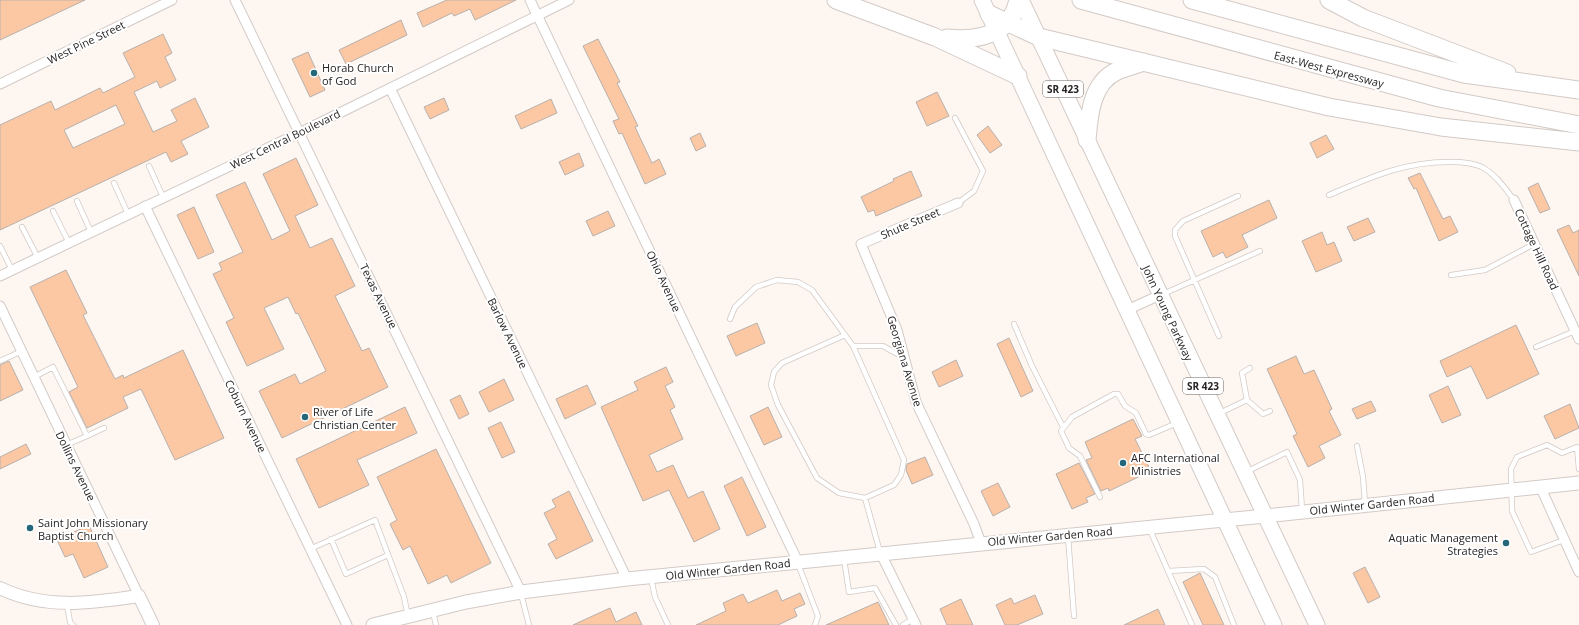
<svg xmlns="http://www.w3.org/2000/svg" width="1579" height="625" font-family="'Open Sans',sans-serif">
<rect width="100%" height="100%" fill="#fef6f1"/>
<path fill="#fcc8a4" stroke="#b7b0ac" fill-rule="evenodd" d="M0,0H85L0,40Z
M447,0H516L475,20L470,9L454,16L452,13L423,27L417,13Z
M401,20L407,35L346,64L339,50Z
M163,34L172,53L165,57L176,80L160,88L157,81L134,92L153,132L177,121L171,110L195,98L209,127L181,141L188,154L171,162L166,152L0,230V125L51,101L55,110L100,88L103,93L135,77L123,53ZM116,105L125,124L73,148L64,130Z
M598,39L620,82L617,83L638,126L635,127L652,163L659,159L666,174L645,184L622,133L619,134L613,121L619,119L583,46Z
M308,52L325,90L310,97L292,59Z
M937,92L949,116L927,126L916,102Z
M444,98L449,110L430,119L424,107Z
M551,99L557,113L521,129L515,116Z
M988,126L1002,145L990,153L977,135Z
M700,133L706,146L696,151L690,138Z
M1326,135L1334,149L1317,158L1310,143Z
M579,153L584,166L565,175L559,162Z
M296,158L318,205L295,216L310,248L332,238L355,286L335,296L362,351L369,348L388,387L282,438L259,391L295,374L300,384L326,371L298,313L296,314L288,297L264,308L284,349L247,366L226,322L234,318L213,274L222,270L219,263L243,252L216,195L245,182L272,240L290,231L263,174Z
M911,171L922,196L876,216L874,210L868,212L861,197L894,181L893,179Z
M1420,173L1443,219L1450,216L1458,232L1439,241L1416,188L1414,189L1408,178Z
M1538,183L1550,209L1540,213L1528,188Z
M1269,200L1277,218L1242,235L1248,247L1226,258L1223,252L1213,257L1201,231Z
M194,207L214,252L198,259L177,215Z
M608,211L615,226L593,236L586,221Z
M1368,218L1375,232L1354,241L1347,227Z
M1569,225L1573,233L1579,230V276L1557,230Z
M1322,232L1327,245L1334,242L1342,261L1316,272L1302,241Z
M66,270L87,313L83,315L115,379L123,375L124,378L183,350L224,438L175,460L141,389L123,397L128,408L87,428L69,392L78,387L30,287Z
M757,323L765,343L736,356L727,336Z
M1516,325L1539,374L1487,399L1471,366L1447,377L1440,361Z
M1009,338L1033,391L1021,397L997,344Z
M1296,356L1304,374L1314,370L1332,409L1329,411L1341,435L1319,446L1325,458L1308,467L1293,436L1297,434L1267,369Z
M956,360L963,376L939,387L932,372Z
M9,361L23,390L0,401V365Z
M666,367L673,382L665,386L675,407L670,410L683,439L649,455L657,472L673,465L688,498L703,491L720,529L694,542L669,490L643,501L601,407L638,390L634,382Z
M504,379L514,400L489,412L479,392Z
M587,385L596,404L565,419L556,399Z
M1448,386L1461,415L1442,423L1429,395Z
M460,395L469,414L459,419L450,400Z
M1371,401L1376,411L1357,419L1352,409Z
M1570,404L1579,428L1555,439L1544,416Z
M405,407L417,433L357,460L369,485L319,508L296,459Z
M768,407L782,437L764,445L750,416Z
M1133,419L1142,436L1135,439L1151,471L1109,491L1108,488L1101,491L1086,460L1092,458L1085,442Z
M501,422L515,452L502,458L488,428Z
M26,444L31,454L0,469V457Z
M436,449L491,563L451,583L447,575L428,584L410,546L403,550L390,524L397,520L377,477Z
M925,457L933,475L912,484L906,470L907,464Z
M1079,463L1095,494L1086,498L1088,502L1072,509L1056,474Z
M742,477L766,527L747,536L724,486Z
M998,483L1010,507L993,516L981,491Z
M569,491L593,541L556,559L548,544L557,539L544,513L556,507L552,500Z
M89,525L108,567L84,578L73,554L65,557L57,540Z
M1365,567L1380,597L1368,603L1353,573Z
M1200,573L1224,625H1203L1183,582Z
M777,590L782,601L800,593L805,604L794,609L797,616L778,625H696L726,611L723,603L743,594L748,603Z
M1035,595L1043,614L1017,625H1005L996,605L1011,598L1014,604Z
M961,599L973,625H947L940,609Z
M878,602L889,625H826Z
M610,608L616,622L636,612L642,625H573Z
M1158,609L1165,625H1124Z"/>
<g fill="none" stroke-linecap="round" stroke-linejoin="round">
<defs>
<path id="service" d="M955,118L983,171L974,191L958,203
M149,166L163,197
M114,183L128,214
M1329,195C1371,177 1406,161 1452,162C1462,162 1473,163 1482,167C1496,175 1505,188 1514,200
M77,201L91,232
M53,211L69,243
M22,227L38,258
M0,246L12,270
M1451,275L1485,270L1534,244
M1163,294L1260,251
M730,319L735,307L756,287L777,280L798,282L812,290L853,346L904,460L901,475L894,485L865,498L839,493L817,478L778,405L771,385L774,372L782,363L845,335
M1014,324L1032,366L1063,427
M1219,336L1175,236V230L1183,221L1238,196
M853,346H883L903,357
M1536,347L1575,331
M0,361L22,351
M1250,368L1242,373L1247,400L1263,414L1270,411
M34,377L53,367L87,436L66,445
M1220,413L1247,400
M87,436L104,428
M1357,446L1363,477L1365,503
M1246,472L1287,452L1300,480L1302,510
M1100,497L1080,456L1069,448L1061,431L1072,417L1114,394H1118L1125,406L1136,413L1146,434L1149,435L1177,423
M865,498L880,552
M1150,530L1192,625
M1068,536L1074,616
M331,539L346,574L388,555
M1564,540L1531,552L1512,511L1511,469L1517,457L1547,445L1562,453L1577,447L1579,469
M310,549L375,520L404,597L408,616
M844,559L849,592L875,588L896,625
M798,564L818,616L815,625
M1169,571L1204,569L1215,577L1234,625
M651,578L655,597L668,625
M521,594L529,625
M67,604L70,622L73,625
M433,612L436,625
M903,625L913,619"/>
<path id="minor" d="M235,0L521,592
M530,0L798,562
M0,84L172,0
M390,88L627,579
M1514,200L1579,339
M958,203L861,244L897,330L916,402L974,524L981,543
M145,206L347,625
M0,276L301,132L569,0
M0,306L139,596
M1127,310L1160,295
M1540,486L1579,572
M881,554L916,625"/>
<path id="tertiary" d="M0,588C45,610 91,603 139,596L153,625"/>
<path id="secondary" d="M373,625L466,602L521,592L627,579L1265,516L1579,483"/>
<path id="primary" d="M982,0L1274,625
M1021,0L1317,625"/>
<path id="motorway" d="M836,0L935,37L1018,76
M1081,0L1439,98L1579,125
M1192,0L1464,74L1579,90
M1329,0L1363,18L1507,73
M989,14L1039,37L1329,107L1441,127L1579,142
M947,38C978,41 1011,35 1018,0
M1087,140C1089,116 1091,83 1117,71C1126,67 1135,65 1144,62"/>
</defs>
<use href="#service" stroke="#d2cac6" stroke-width="6"/>
<use href="#minor" stroke="#d2cac6" stroke-width="11"/>
<use href="#tertiary" stroke="#d2cac6" stroke-width="14"/>
<use href="#secondary" stroke="#d2cac6" stroke-width="15"/>
<use href="#primary" stroke="#d2cac6" stroke-width="17"/>
<use href="#motorway" stroke="#d2cac6" stroke-width="19"/>
<use href="#service" stroke="#fff" stroke-width="4.5"/>
<use href="#minor" stroke="#fff" stroke-width="9"/>
<use href="#tertiary" stroke="#fff" stroke-width="12"/>
<use href="#secondary" stroke="#fff" stroke-width="13"/>
<use href="#primary" stroke="#fff" stroke-width="15"/>
<use href="#motorway" stroke="#fff" stroke-width="17"/>
</g>
<g fill="#236778" stroke="#fff" stroke-width="1.5">
<circle cx="314" cy="73" r="4"/>
<circle cx="305" cy="417" r="4"/>
<circle cx="1123" cy="463" r="4"/>
<circle cx="30" cy="528" r="4"/>
<circle cx="1506" cy="543" r="4"/>
</g>
<g text-anchor="middle" dominant-baseline="central" stroke-width="4" stroke-linejoin="round" paint-order="stroke">
<g fill="#fff" stroke="#686665" stroke-width="1">
<rect x="1043" y="81" width="40" height="16" rx="3"/>
<rect x="1183" y="378" width="40" height="16" rx="3"/>
</g>
<g font-size="10" font-weight="bold" fill="#272423">
<text x="1063" y="89">SR 423</text>
<text x="1203" y="386">SR 423</text>
</g>
<g font-size="11" fill="#272423" stroke="#fff">
<text transform="translate(86 42) rotate(-26)">West Pine Street</text>
<text transform="translate(1329 69) rotate(15)">East-West Expressway</text>
<text transform="translate(285 139) rotate(-26)">West Central Boulevard</text>
<text transform="translate(910 223) rotate(-23)">Shute Street</text>
<text transform="translate(1537 249) rotate(65)">Cottage Hill Road</text>
<text transform="translate(664 281) rotate(65)">Ohio Avenue</text>
<text transform="translate(379 296) rotate(64)">Texas Avenue</text>
<text transform="translate(1168 313) rotate(65)">John Young Parkway</text>
<text transform="translate(508 333) rotate(64)">Barlow Avenue</text>
<text transform="translate(905 361) rotate(73)">Georgiana Avenue</text>
<text transform="translate(246 416) rotate(64)">Coburn Avenue</text>
<text transform="translate(76 466) rotate(64)">Dollins Avenue</text>
<text transform="translate(1372 504) rotate(-6)">Old Winter Garden Road</text>
<text transform="translate(1050 536) rotate(-5)">Old Winter Garden Road</text>
<text transform="translate(728 569) rotate(-6)">Old Winter Garden Road</text>
</g>
<g font-size="11" fill="#272423" stroke="#fff" text-anchor="start">
<text x="322" y="67">Horab Church<tspan x="322" dy="13">of God</tspan></text>
<text x="313" y="411">River of Life<tspan x="313" dy="13">Christian Center</tspan></text>
<text x="1131" y="457">AFC International<tspan x="1131" dy="13">Ministries</tspan></text>
<text x="38" y="522">Saint John Missionary<tspan x="38" dy="13">Baptist Church</tspan></text>
<text x="1498" y="537" text-anchor="end">Aquatic Management<tspan x="1498" dy="13">Strategies</tspan></text>
</g>
</g>
</svg>
